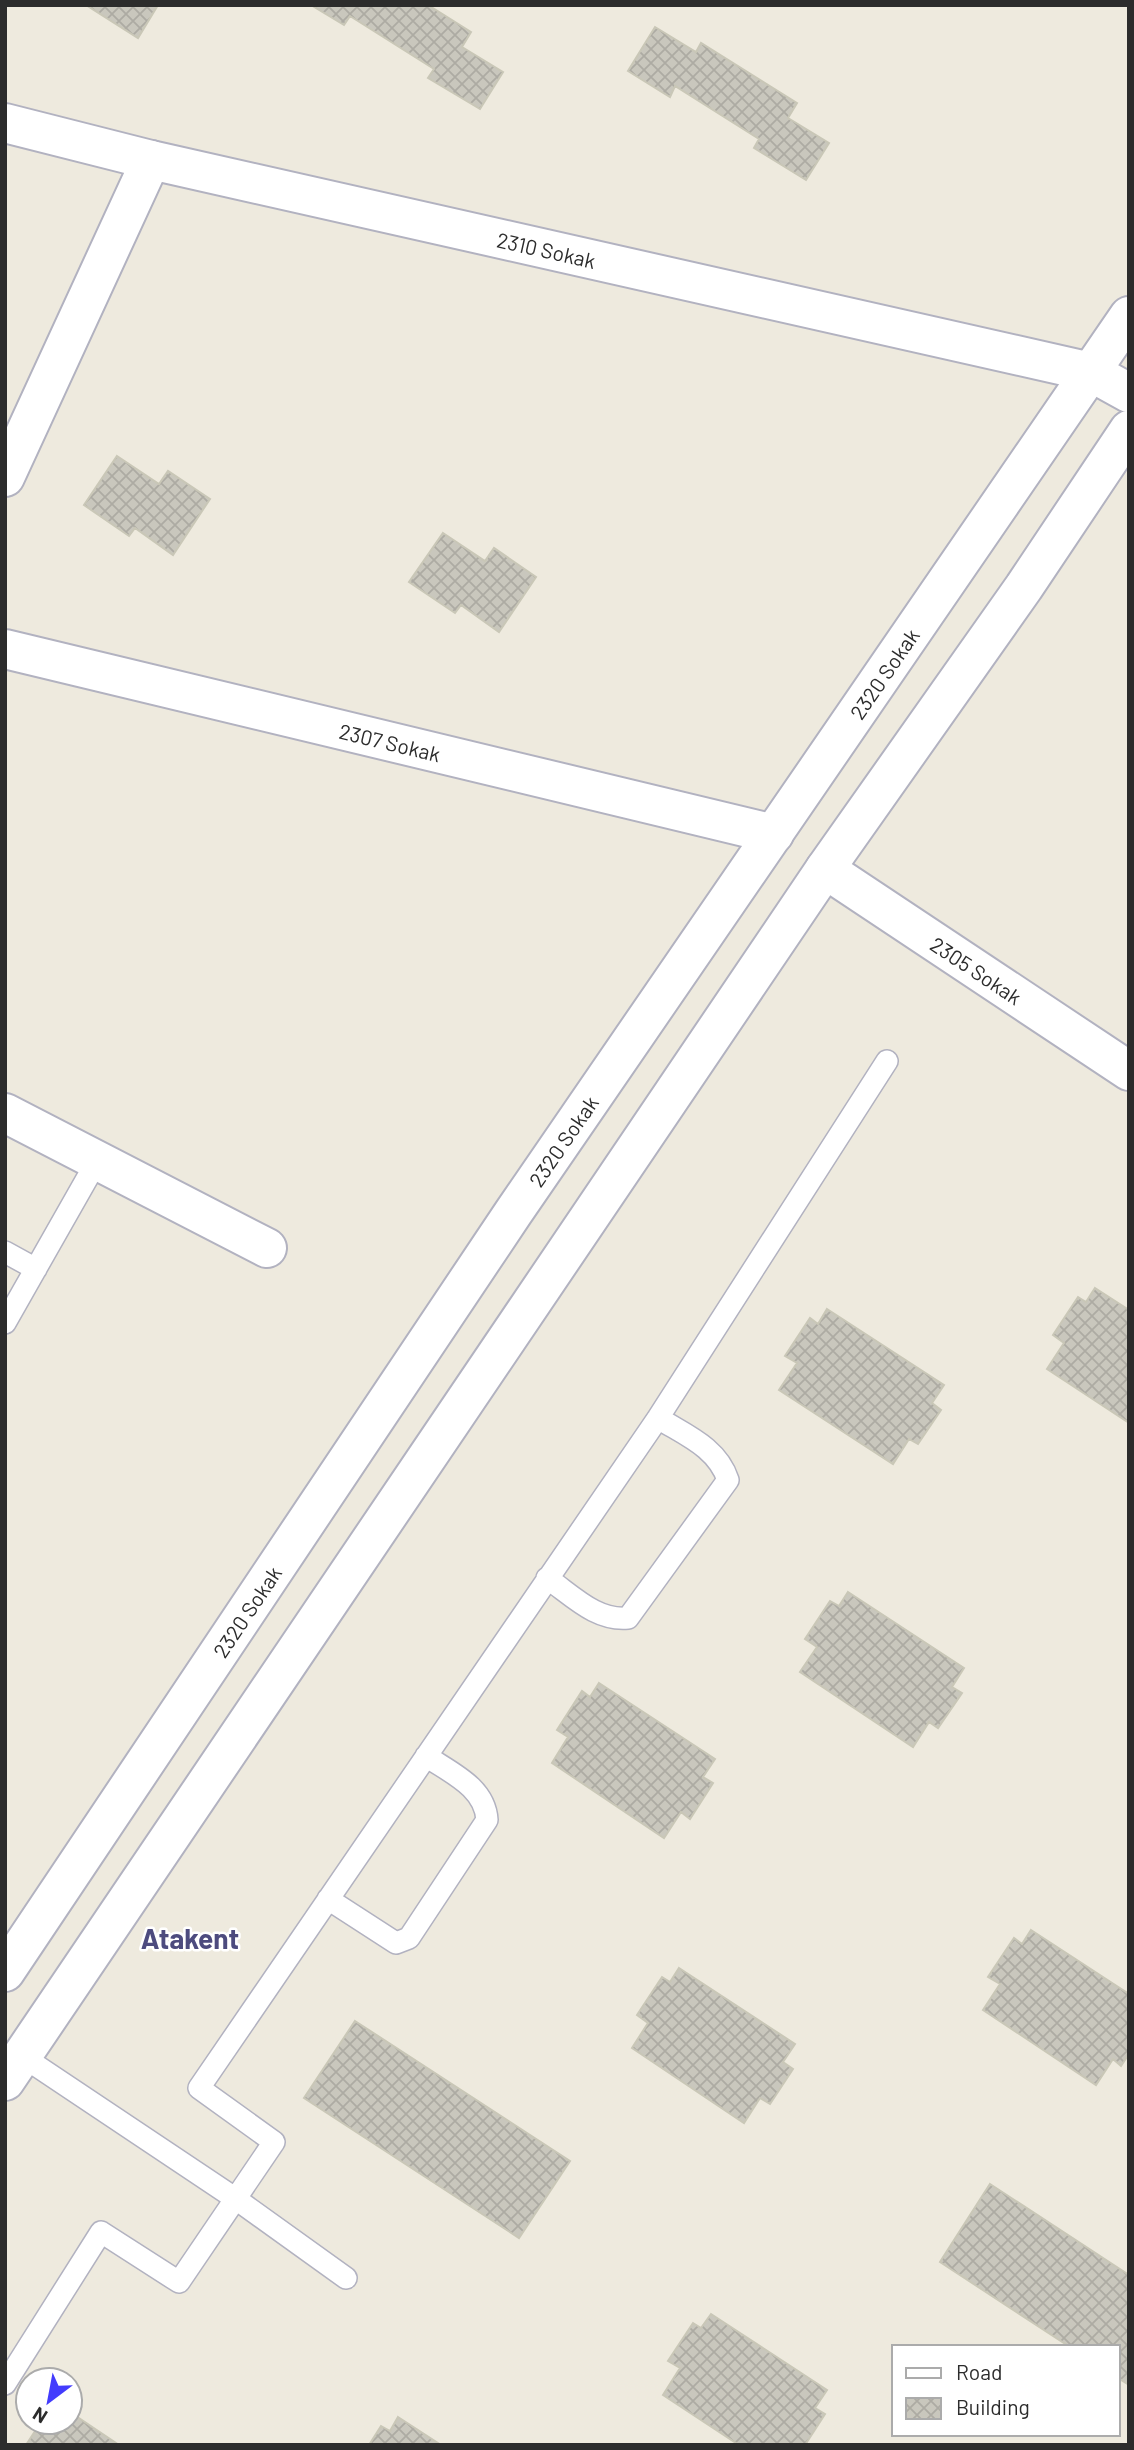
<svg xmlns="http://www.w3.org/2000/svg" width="1134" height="2450" viewBox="0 0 1134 2450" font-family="Barlow,sans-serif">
  <defs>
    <pattern id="building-cross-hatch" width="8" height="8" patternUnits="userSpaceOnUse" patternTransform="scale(1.75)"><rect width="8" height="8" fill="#c9c7bd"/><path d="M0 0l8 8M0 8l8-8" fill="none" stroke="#adaba3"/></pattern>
  </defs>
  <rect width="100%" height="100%" fill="#eeeade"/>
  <path fill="url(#building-cross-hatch)" stroke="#c9c7b7" stroke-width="2" d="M86 5H158L138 38Z
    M311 5H428L471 32 462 47 503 72 480 109 428 78 434 69 350 16 344 25Z
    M655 27 696 52 701 43 797 103 788 118 829 143 806 180 754 148 759 139 675 86 670 97 628 71Z
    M117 456 159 484 168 471 210 499 173 555 135 528 129 536 84 505Z
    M443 533 485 561 494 548 536 577 499 632 461 605 455 613 409 582Z
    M1095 1288 1129 1310V1423L1047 1369 1064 1343 1053 1335 1078 1297 1086 1302Z
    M827 1309 944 1385 932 1403 941 1410 918 1444 909 1439 893 1464 779 1390 797 1363 785 1356 810 1318 818 1324Z
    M848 1592 964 1668 952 1687 962 1693 938 1728 929 1722 913 1747 800 1672 817 1647 805 1639 830 1601 839 1606Z
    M599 1683 715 1759 703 1777 713 1783 690 1819 681 1812 664 1838 552 1763 568 1737 557 1730 582 1691 590 1697Z
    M1031 1930 1129 1994V2054L1121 2066 1113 2059 1096 2085 983 2010 1000 1984 988 1977 1014 1938 1022 1944Z
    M679 1968 795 2044 783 2062 793 2069 770 2104 760 2098 744 2123 632 2048 648 2023 637 2015 662 1977 670 1982Z
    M355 2021 570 2161 519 2238 304 2098Z
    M990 2184 1129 2275V2385L1118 2378V2347H1070L940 2262Z
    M711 2314 827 2390 815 2408 825 2414 805 2445H739L663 2395 680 2368 668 2361 693 2323 701 2328Z
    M70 2412 119 2445H26L41 2422H70Z
    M398 2417 441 2445H369L381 2426 390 2431Z"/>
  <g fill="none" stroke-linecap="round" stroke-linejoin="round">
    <defs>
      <path id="lane" d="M5 1252 36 1269
        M5 1323 97 1161
        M547 1578C573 1596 596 1621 628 1618L728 1480C717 1447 685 1435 658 1418
        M328 1899 396 1943 409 1938 487 1820C485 1787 451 1773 426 1756
        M22 2056 236 2199 346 2278
        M5 2384 101 2232 179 2282 274 2142 199 2088 658 1418 887 1061"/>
      <g id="street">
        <path id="s1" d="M5 123 151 160 1091 372 1129 393"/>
        <path d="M5 477 151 160"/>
        <path id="s2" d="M5 649 774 834"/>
        <path id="s3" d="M825 869 1129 1071"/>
        <path d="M5 1113 267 1248"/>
      </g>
      <g id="secondary">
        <path id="s4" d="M5 1972 513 1213 1129 316"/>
        <path d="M5 2081 825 869 1024 587 1129 430"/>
      </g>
    </defs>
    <use href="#lane" stroke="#b2b2c0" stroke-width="24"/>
    <use href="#street" stroke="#b2b2c0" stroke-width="42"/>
    <use href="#secondary" stroke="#b2b2c0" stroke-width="42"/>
    <use href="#lane" stroke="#fff" stroke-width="21"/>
    <use href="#street" stroke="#fff" stroke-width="38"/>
    <use href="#secondary" stroke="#fff" stroke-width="38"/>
  </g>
  <g text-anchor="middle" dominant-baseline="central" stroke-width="5" stroke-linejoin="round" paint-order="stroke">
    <g font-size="21" fill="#2c2c2c" stroke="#fff">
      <text stroke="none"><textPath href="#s1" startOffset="556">2310 Sokak</textPath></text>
      <text stroke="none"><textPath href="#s4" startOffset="1568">2320 Sokak</textPath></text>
      <text stroke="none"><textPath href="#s2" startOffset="396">2307 Sokak</textPath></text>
      <text stroke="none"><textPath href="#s3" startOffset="182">2305 Sokak</textPath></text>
      <text stroke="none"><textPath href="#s4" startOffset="1001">2320 Sokak</textPath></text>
      <text stroke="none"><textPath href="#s4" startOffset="434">2320 Sokak</textPath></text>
    </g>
    <g font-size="28" font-weight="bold" fill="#4d4b7e" stroke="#fff">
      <text x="190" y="1938">Atakent</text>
    </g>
  </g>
  <rect width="1134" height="2450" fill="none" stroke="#2c2c2c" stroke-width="14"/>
  <rect x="892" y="2345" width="228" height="91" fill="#ffffff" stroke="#ababab" stroke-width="2"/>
  <rect x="906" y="2368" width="35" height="10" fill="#ffffff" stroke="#ababab" stroke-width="2"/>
  <text x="956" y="2380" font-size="21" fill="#2c2c2c">Road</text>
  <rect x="906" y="2398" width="35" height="21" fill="url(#building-cross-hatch)" stroke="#ababab" stroke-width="2"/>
  <text x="956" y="2415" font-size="21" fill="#2c2c2c">Building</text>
  <g transform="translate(49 2401) rotate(212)"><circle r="33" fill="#ffffff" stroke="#ababab" stroke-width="2"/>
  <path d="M0-5L12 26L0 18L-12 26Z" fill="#433cfd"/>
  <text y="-10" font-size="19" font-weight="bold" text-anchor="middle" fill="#2c2c2c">N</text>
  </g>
</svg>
